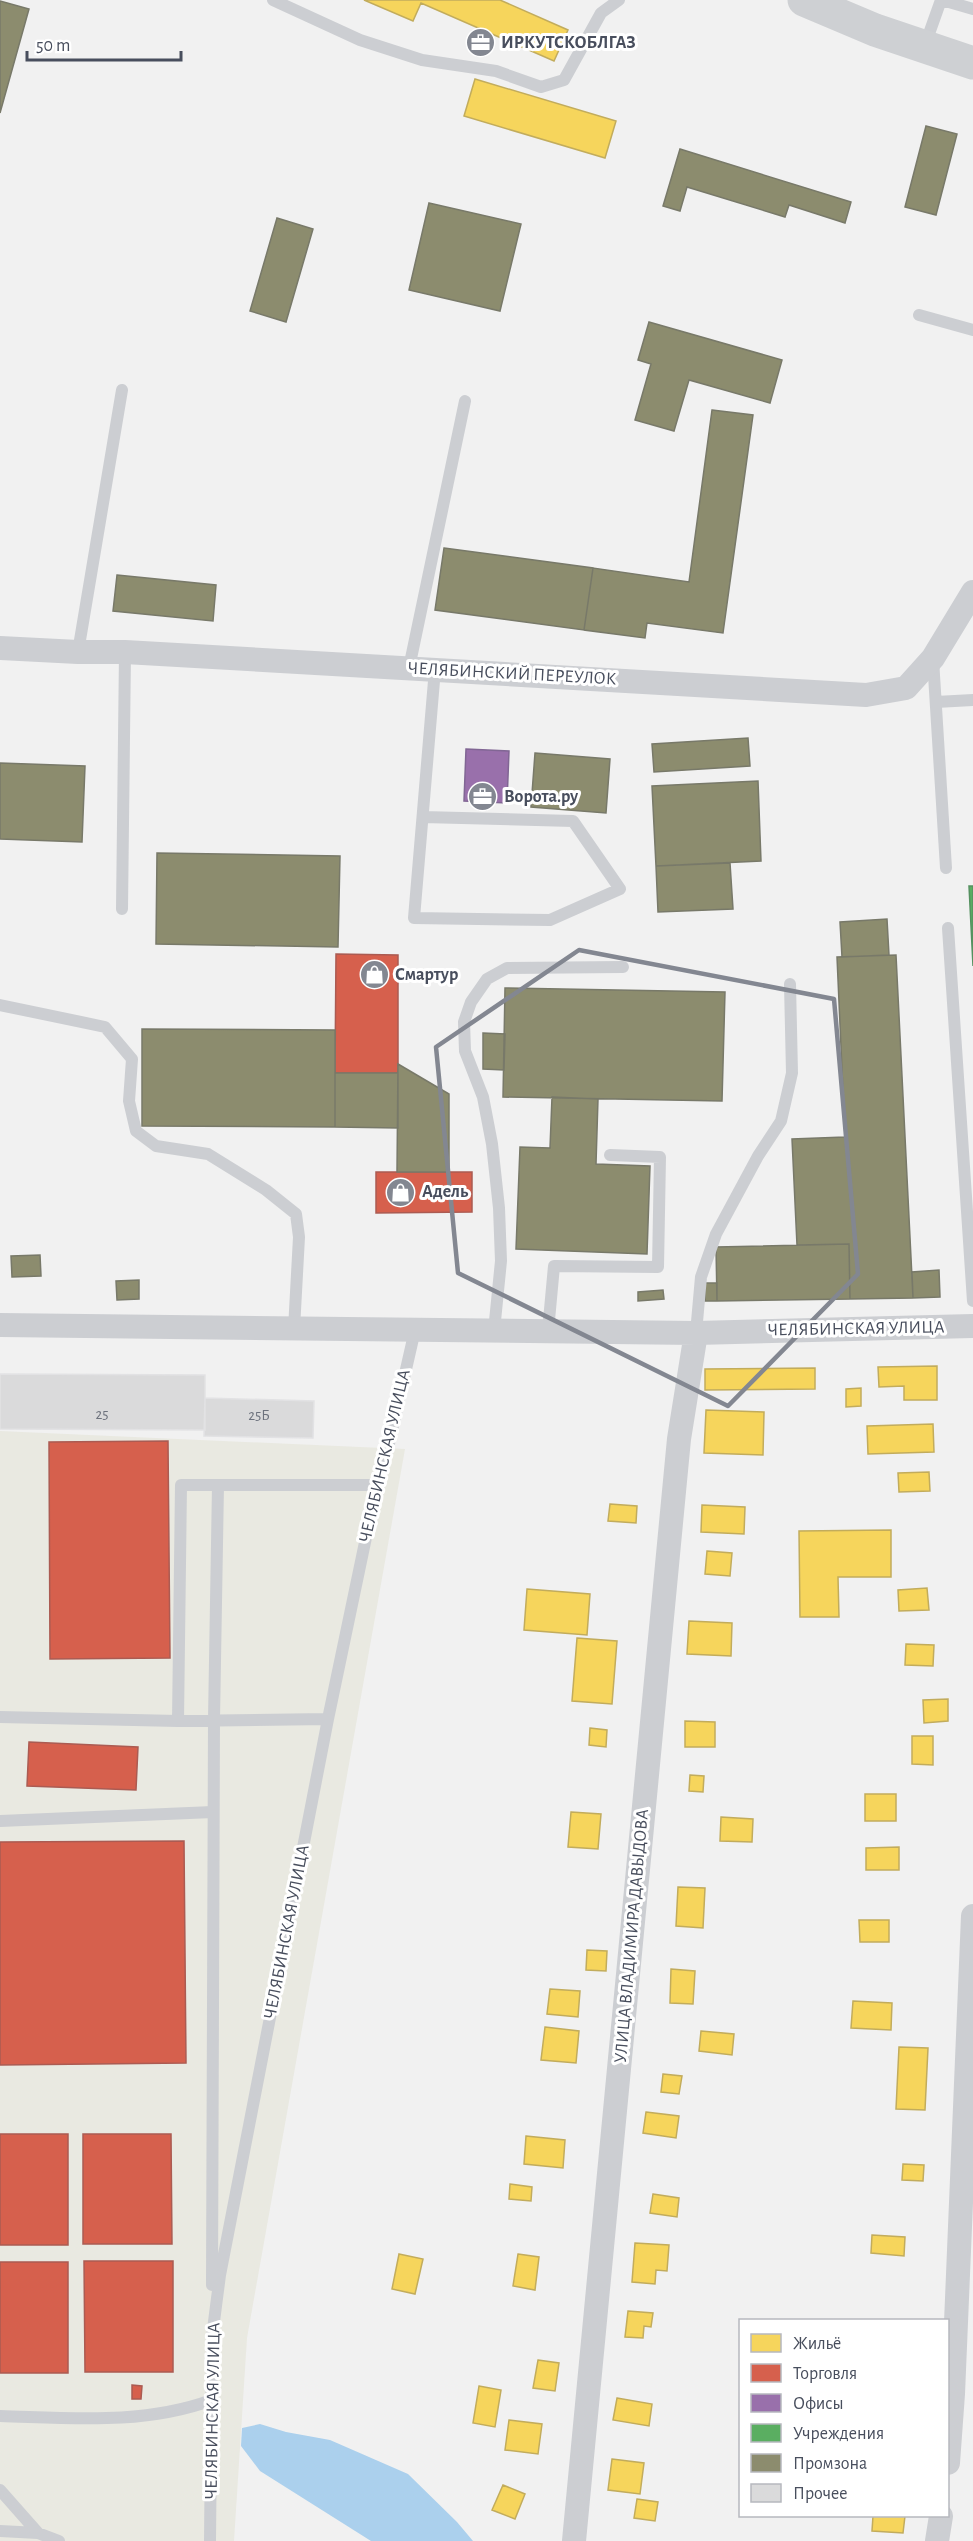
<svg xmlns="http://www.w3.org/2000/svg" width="973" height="2541" viewBox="0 0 973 2541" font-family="'Alegreya Sans',sans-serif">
  <rect width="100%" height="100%" fill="#f1f1f1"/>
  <path fill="#e9e9e1" d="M0 1431 405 1449 247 2338 234 2541H0Z"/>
  <path fill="#abd0ed" d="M260 2424 286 2432 330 2440 408 2474 457 2522 473 2541H371L260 2471 241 2446 242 2428Z"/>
  <path fill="#f6d55c" stroke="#c2ac5c" stroke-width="1.5" d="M364 0H500L568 30 554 61 421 3 413 21Z
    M475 79 616 121 605 158 464 116Z
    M937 1366V1400H904V1386L879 1387 878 1367Z
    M815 1368V1389L705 1390V1369Z
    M861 1388V1406L846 1407V1389Z
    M706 1410 764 1412 763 1455 704 1453Z
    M933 1424 934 1452 868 1454 867 1426Z
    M929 1472 930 1491 899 1492 898 1473Z
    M610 1504 637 1506 636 1523 608 1521Z
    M702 1505 745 1507 744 1534 701 1532Z
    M891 1530V1577H838L839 1617H800L799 1531Z
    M707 1551 732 1553 730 1576 705 1574Z
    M927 1588 929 1610 899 1611 898 1590Z
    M527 1589 590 1594 587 1635 524 1630Z
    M689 1621 732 1623 731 1656 687 1654Z
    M577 1638 617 1641 612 1704 572 1701Z
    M906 1644 934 1645 933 1666 905 1665Z
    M948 1699V1721L924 1723 923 1700Z
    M685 1721 715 1722V1747H685Z
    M590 1728 607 1730 606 1747 589 1745Z
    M912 1736H933V1765L912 1764Z
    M690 1775 704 1776 703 1792 689 1791Z
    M865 1794H896V1821H865Z
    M571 1812 601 1814 598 1849 568 1847Z
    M721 1817 753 1819 752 1842 720 1841Z
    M899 1847V1870H866V1848Z
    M678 1887 705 1888 703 1928 676 1926Z
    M859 1920H889V1942H860Z
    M587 1950 607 1951 606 1971 586 1970Z
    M671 1969 695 1971 693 2004 670 2003Z
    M550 1989 580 1991 578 2017 547 2014Z
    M853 2001 892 2003 891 2030 851 2028Z
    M545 2027 579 2031 576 2063 541 2060Z
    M701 2031 734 2034 732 2055 699 2051Z
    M899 2047 928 2048 925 2110 896 2109Z
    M663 2074 682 2076 679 2094 661 2092Z
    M646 2112 679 2116 676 2138 643 2133Z
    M526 2136 565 2140 563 2168 524 2164Z
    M903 2164 924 2165 923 2181 902 2180Z
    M510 2184 532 2187 531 2201 509 2199Z
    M653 2194 679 2198 677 2217 650 2213Z
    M872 2235 905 2237 904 2256 871 2253Z
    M635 2243 669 2245 667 2271 656 2270 655 2284 632 2282Z
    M399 2254 423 2259 415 2294 392 2289Z
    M518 2254 539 2257 535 2290 513 2286Z
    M628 2311 653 2313 651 2327 644 2326 643 2338 625 2337Z
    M538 2360 559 2363 555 2391 533 2388Z
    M479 2386 501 2390 495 2427 473 2423Z
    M617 2398 652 2404 649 2426 613 2420Z
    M509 2420 542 2424 538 2454 505 2450Z
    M612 2459 644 2463 640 2494 608 2490Z
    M503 2485 525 2494 515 2519 492 2510Z
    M637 2499 658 2502 655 2521 634 2518Z
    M873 2516H905L903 2533 872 2531Z"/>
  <path fill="#d6604d" stroke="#ab5b52" stroke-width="1.5" d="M336 954 398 955V1073H335Z
    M376 1172H472V1212L376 1213Z
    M168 1441 170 1658 50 1659 49 1442Z
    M29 1742 138 1747 136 1790 27 1786Z
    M184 1841 186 2063 0 2065V1842Z
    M0 2134H68V2245H0Z
    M83 2134H171L172 2244H83Z
    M84 2261H173V2372H85Z
    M0 2262H68V2373H0Z
    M132 2385 142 2386 141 2399H132Z"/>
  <path fill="#9970ab" stroke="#816694" stroke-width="1.5" d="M466 749 509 751 507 803 464 801Z"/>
  <path fill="#5aae61" stroke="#559160" stroke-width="1.5" d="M969 886H973V966Z"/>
  <path fill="#8c8c6e" stroke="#787969" stroke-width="1.5" d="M0 1 29 9 0 113Z
    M926 126 957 134 936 215 905 207Z
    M680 149 851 202 845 223 789 205 785 217 687 187 680 211 663 206Z
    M429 203 521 224 500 311 409 290Z
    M277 218 313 229 286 322 250 311Z
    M649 322 782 360 770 403 689 380 674 431 635 420 651 364 638 360Z
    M712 410 753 415 723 633 647 623 645 638 584 630 593 568 689 582Z
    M444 548 593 568 584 630 435 610Z
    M117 575 216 585 213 621 113 611Z
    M748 738 750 766 654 772 652 744Z
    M535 753 610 759 606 813 531 807Z
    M0 763 85 766 82 842 0 839Z
    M758 781 761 861 656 866 652 786Z
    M157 853 340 856 338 947 156 944Z
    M730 863 733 909 658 912 656 866Z
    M887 919 889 955 842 957 840 922Z
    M896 955 913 1298 850 1299 849 1244 797 1245 792 1139 845 1137 837 957Z
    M505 988 725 992 722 1101 503 1097Z
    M142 1029 335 1030V1127L142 1126Z
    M483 1033 505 1034 504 1070 483 1069Z
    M398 1064 449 1094V1172H397Z
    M335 1073H398V1128L335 1127Z
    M552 1097 598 1099 596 1164 650 1166 647 1254 516 1249 520 1147 550 1148Z
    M849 1244 850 1299 717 1301 716 1247Z
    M40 1255 41 1276 12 1277 11 1256Z
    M939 1270 940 1297 913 1298 912 1272Z
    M139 1280V1299L117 1300 116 1281Z
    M705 1283H717V1301H705Z
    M663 1290 664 1299 638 1301V1292Z"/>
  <path fill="#dadadb" stroke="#e2e2e4" stroke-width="1.5" d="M0 1374 205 1375V1430L0 1429Z
    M205 1398 314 1401 313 1438 204 1436Z"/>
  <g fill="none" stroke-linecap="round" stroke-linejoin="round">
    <path stroke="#ccced2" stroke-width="12" d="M273 0 360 40 422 60 496 71 541 87 564 80 601 13 619 0
      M942 0 973 9
      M925 45 941 0
      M919 315 973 330
      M78 652 122 390
      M933 659 946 868
      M409 668 465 401
      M936 702 973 700
      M423 817 573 821 620 889 550 920 414 918 435 669
      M122 909 125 652
      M948 928 973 1301
      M0 1005 105 1027 132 1059 129 1101 136 1131 156 1146 208 1154 266 1190 296 1214 299 1237 294 1329
      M494 1331 501 1261 499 1208 492 1144 483 1097 465 1051 464 1022 471 1002 487 979 507 968 623 967
      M548 1331 554 1266 658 1267 660 1157 610 1155
      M696 1333 701 1277 716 1234 758 1156 781 1121 792 1073 790 984
      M0 1717 178 1721 181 1485H377
      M178 1721 328 1719
      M0 1821 213 1812
      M212 2285 214 1720 218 1485
      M0 2416C71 2418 144 2425 212 2400
      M0 2490 38 2533
      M0 2531 38 2533 59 2541
      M210 2541 212 2337 220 2275 328 1719 377 1485 388 1448 415 1330"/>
    <path stroke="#ccced2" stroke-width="24" d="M0 648 78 652H125L866 695 906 688 933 658 973 592
      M0 1325 696 1333 973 1326
      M948 2463 953 2394 973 1916
      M574 2541 679 1439 696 1333
      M937 2541 941 2516"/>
    <path stroke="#ced0d3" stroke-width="33" d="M804 0 875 30 973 63"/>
  </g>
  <path fill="none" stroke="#838791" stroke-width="4.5" stroke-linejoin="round" d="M579 950 834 999 858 1274 728 1406 458 1273 436 1047Z"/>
  <defs>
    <symbol id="office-disc" viewBox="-11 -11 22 22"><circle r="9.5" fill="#838791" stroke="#fff"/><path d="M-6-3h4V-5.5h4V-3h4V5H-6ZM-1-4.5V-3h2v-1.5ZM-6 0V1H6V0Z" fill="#fff"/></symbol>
    <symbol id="shop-disc" viewBox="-11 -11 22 22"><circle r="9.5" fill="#838791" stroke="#fff"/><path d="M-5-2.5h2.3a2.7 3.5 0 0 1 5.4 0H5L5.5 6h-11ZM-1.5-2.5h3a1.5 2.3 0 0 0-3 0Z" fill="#fff"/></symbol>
  </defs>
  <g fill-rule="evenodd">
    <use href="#office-disc" x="464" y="26" width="33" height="33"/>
    <use href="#office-disc" x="466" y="780" width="33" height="33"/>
    <use href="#shop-disc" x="358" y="958" width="33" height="33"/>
    <use href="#shop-disc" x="384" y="1176" width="33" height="33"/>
  </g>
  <g text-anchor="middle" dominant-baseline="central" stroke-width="6" stroke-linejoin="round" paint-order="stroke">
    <g font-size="15" fill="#6d727d">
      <text x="102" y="1414">25</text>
      <text x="259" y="1415">25Б</text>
    </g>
    <g font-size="18" font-weight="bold" fill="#484e5d" stroke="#fff" text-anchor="start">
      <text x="501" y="43">ИРКУТСКОБЛГАЗ</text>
      <text x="504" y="797">Ворота.ру</text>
      <text x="395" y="975">Смартур</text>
      <text x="422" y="1192">Адель</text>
    </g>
    <g font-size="18" fill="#484e5d" stroke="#fff">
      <text transform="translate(512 674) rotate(3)">ЧЕЛЯБИНСКИЙ ПЕРЕУЛОК</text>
      <text transform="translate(856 1329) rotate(-1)">ЧЕЛЯБИНСКАЯ УЛИЦА</text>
      <text transform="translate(385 1456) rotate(-77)">ЧЕЛЯБИНСКАЯ УЛИЦА</text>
      <text transform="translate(287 1932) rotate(-79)">ЧЕЛЯБИНСКАЯ УЛИЦА</text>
      <text transform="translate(632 1936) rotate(-85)">УЛИЦА ВЛАДИМИРА ДАВЫДОВА</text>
      <text transform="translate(213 2411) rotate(-89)">ЧЕЛЯБИНСКАЯ УЛИЦА</text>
    </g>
  </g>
  <rect x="739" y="2319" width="210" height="198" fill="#ffffff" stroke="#b6b8be" stroke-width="1.5"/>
  <rect x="751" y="2334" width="30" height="18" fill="#f6d55c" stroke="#b6b8be" stroke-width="1.5"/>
  <text x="793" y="2349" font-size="18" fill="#484e5d">Жильё</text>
  <rect x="751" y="2364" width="30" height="18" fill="#d6604d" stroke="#b6b8be" stroke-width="1.5"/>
  <text x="793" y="2379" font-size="18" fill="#484e5d">Торговля</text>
  <rect x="751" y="2394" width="30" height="18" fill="#9970ab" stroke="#b6b8be" stroke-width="1.5"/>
  <text x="793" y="2409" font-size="18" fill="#484e5d">Офисы</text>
  <rect x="751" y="2424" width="30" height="18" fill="#5aae61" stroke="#b6b8be" stroke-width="1.5"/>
  <text x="793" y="2439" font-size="18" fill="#484e5d">Учреждения</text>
  <rect x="751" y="2454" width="30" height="18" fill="#8c8c6e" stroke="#b6b8be" stroke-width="1.5"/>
  <text x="793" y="2469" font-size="18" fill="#484e5d">Промзона</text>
  <rect x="751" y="2484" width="30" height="18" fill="#dadadb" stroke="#b6b8be" stroke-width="1.5"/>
  <text x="793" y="2499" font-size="18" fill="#484e5d">Прочее</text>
  <path d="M27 51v9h154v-9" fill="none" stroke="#484e5d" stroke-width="3"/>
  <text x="36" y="51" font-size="18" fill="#484e5d" stroke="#ffffff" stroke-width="4.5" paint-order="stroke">50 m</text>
</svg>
